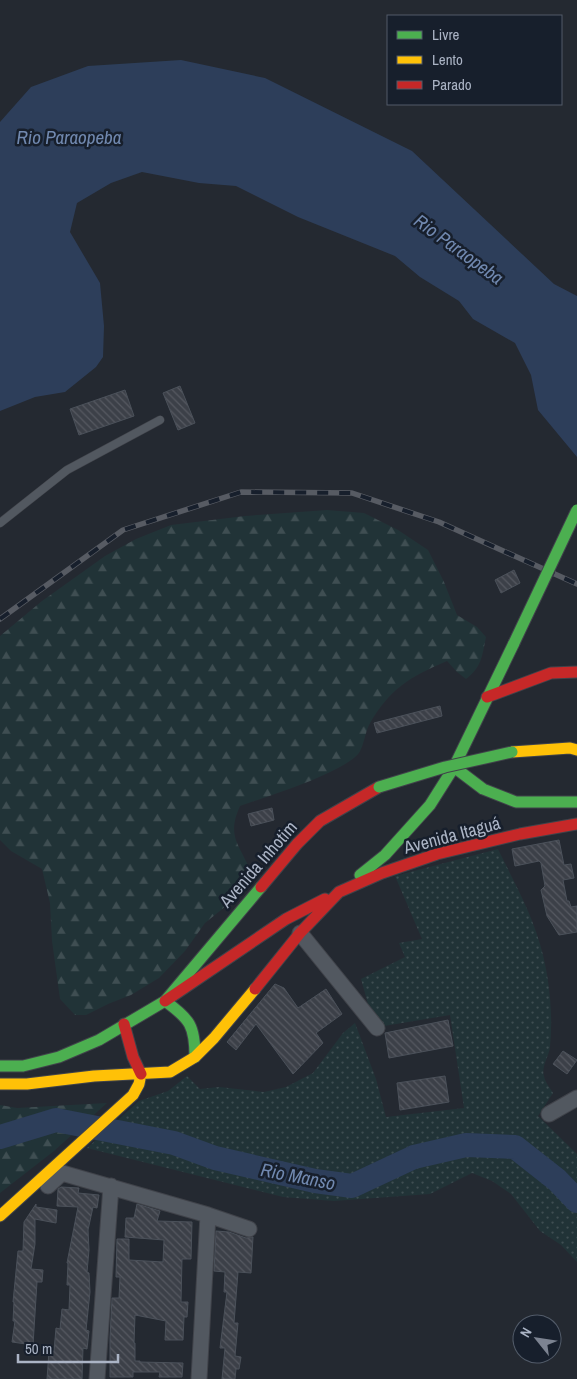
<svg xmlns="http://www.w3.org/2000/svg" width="577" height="1379" viewBox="0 0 577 1379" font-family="'Archivo Narrow',sans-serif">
  <defs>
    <pattern id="green-dots" width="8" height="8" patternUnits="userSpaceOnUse" patternTransform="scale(1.25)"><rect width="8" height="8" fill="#213337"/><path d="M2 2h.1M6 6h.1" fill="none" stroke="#3f4e52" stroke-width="1.8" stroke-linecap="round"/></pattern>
    <pattern id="forest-firs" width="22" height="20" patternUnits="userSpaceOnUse" patternTransform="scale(1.25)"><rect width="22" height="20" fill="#213337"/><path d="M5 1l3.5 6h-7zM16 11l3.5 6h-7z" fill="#3f4e52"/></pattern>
    <pattern id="building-back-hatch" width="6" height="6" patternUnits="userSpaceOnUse" patternTransform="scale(1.25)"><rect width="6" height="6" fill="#3c4048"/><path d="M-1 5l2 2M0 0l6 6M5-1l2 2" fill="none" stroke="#565961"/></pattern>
  </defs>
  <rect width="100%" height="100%" fill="#242931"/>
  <path fill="url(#green-dots)" d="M498 849C515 884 534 917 543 955 550 984 553 1017 550 1047 549 1056 541 1067 544 1076 545 1082 550 1088 553 1093L538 1116 577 1154V1262L561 1245 540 1231 511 1194 492 1181 472 1173 430 1194 334 1201 283 1197 87 1148 139 1101 168 1091 187 1076 200 1089 219 1087 264 1092 286 1087 313 1073 343 1033 355 1023 376 1079 386 1117 464 1108 450 1015 384 1026 368 1004 361 979 405 957 399 943 422 939 395 876Z"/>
  <path fill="url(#forest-firs)" d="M327 510 364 513 398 530 428 550 444 582 457 615 477 627 486 637C482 656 482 667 466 679L457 672 447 661C410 677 390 688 369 725 365 733 364 745 359 753 343 773 266 797 240 806 228 833 236 841 248 865L239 877 226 906 205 923 185 951 159 978 131 995 108 1004 86 1015H75L60 999 52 941 50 903 42 869 11 851 0 840V636L42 601 105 556 136 539 171 525 245 516Z
    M107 1103 54 1151 0 1193V1105L17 1108Z"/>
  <path fill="#2d3e5a" d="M181 60 265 78 412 151 554 284 577 296V457L538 410 531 375 515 343 473 319 459 301 420 277 395 256 298 217 236 186 199 183 142 172 111 183 77 203 70 232 100 283 104 326 103 357 96 367 65 392 35 397 0 411V122L31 87 88 66Z"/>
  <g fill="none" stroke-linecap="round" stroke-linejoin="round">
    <path stroke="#2d3e5a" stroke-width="24" d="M0 1137 56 1120 174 1143 215 1158 315 1181 352 1186 414 1157 466 1145 515 1147 557 1180 577 1201"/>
  </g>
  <path fill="url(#building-back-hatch)" stroke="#4b515a" d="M180 386 195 423 178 430 163 393Z
    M125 390 134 416 79 435 70 409Z
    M514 570 520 583 501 593 495 580Z
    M440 706 442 716 377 733 374 723Z
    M272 808 274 820 251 826 248 814Z
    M559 840 564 865 571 864 574 878 563 880 567 901H569L571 907 577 906V932L559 935 547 916 541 890 545 886 541 863 539 861 515 866 512 849Z
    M275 984 284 988 298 1008 326 989 342 1014 316 1033 323 1043 293 1074 256 1024 236 1050 227 1042Z
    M448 1020 453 1046 389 1058 385 1033Z
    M563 1051 577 1060 567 1074 553 1064Z
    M445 1076 449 1102 400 1110 397 1083Z
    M61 1187 79 1188 78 1193 99 1195 97 1208 93 1207 88 1230 89 1250 87 1272 89 1273 90 1292 86 1330 89 1331 87 1349 83 1348 82 1379H47L49 1351H54L56 1328 60 1329 62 1309 69 1310 70 1285H67L68 1263H67L78 1207 57 1206 58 1189Z
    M36 1204V1207L57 1210 56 1223 35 1219V1244L31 1269 43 1270 42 1282H37L33 1345 12 1342 15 1321H13L14 1302H13L18 1251H23L24 1222Z
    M137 1204 160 1211 157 1221 192 1222 191 1259H182L181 1302H188L187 1317H184L183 1340H165L166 1321 135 1315 134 1343H135V1361H140V1362L183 1363 182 1377H159L160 1372H133V1377H110V1338L112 1298H119L120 1277H116L117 1239H129V1260L163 1262 164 1240 125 1237 126 1218H134Z
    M216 1231 229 1232 246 1238 253 1237 251 1273 238 1272 234 1323H238L235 1356 241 1357 239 1369H236L235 1379H222L225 1348H220L227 1292H224L225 1272 214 1271Z"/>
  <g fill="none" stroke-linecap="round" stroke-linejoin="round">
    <defs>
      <path id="lane" d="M0 523 67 470 160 420"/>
      <path id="street" d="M300 933 377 1028
        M549 1114 577 1098
        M48 1186 62 1173 208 1215 249 1229
        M97 1379 111 1186
        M199 1379 208 1215"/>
      <path id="fast" d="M454 767 483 789 516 802H577
        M360 875 385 855 430 805 454 767 514 643
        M165 1001C190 1019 195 1026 195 1057
        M0 1066H23L59 1057 99 1040 165 1001 261 887"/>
      <path id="slow" d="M512 752 570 748 577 750
        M0 1084H27L94 1076 170 1072 195 1057 214 1038 255 989
        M0 1216 133 1095 139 1084 141 1074"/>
      <path id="jam" d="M487 697 551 673 577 672
        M261 887 297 844 320 821 379 787
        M255 989 300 933 339 892 382 873 437 854 520 834 577 824
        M165 1001 286 919 325 899
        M124 1024 133 1057 141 1074"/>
    </defs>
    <use href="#lane" stroke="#40434a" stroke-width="9"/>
    <use href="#street" stroke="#40434a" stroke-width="17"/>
    <use href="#fast" stroke="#40434a" stroke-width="13"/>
    <use href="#slow" stroke="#40434a" stroke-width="13"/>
    <use href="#jam" stroke="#40434a" stroke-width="13"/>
    <use href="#lane" stroke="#525860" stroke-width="8"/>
    <use href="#street" stroke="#525860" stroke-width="15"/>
    <use href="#fast" stroke="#4caf50" stroke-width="11"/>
    <use href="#slow" stroke="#ffc107" stroke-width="11"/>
    <use href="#jam" stroke="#c62828" stroke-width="11"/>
    <defs>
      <path id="rail" d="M0 619 123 530 241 492 352 493 439 522 577 584"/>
    </defs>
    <use href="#rail" stroke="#575b63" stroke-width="5.5"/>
    <use href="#rail" stroke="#171f2c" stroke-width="4" stroke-dasharray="11" stroke-linecap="butt"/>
    <defs>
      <path id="fast-bridge" d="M514 643 577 510
        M379 787 445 767 512 752"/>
    </defs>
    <use href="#fast-bridge" stroke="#40434a" stroke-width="13" stroke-linecap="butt"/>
    <use href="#fast-bridge" stroke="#4caf50" stroke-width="11"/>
  </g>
  <g text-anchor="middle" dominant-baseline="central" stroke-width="5" stroke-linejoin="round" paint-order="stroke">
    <g font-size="18" fill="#abb4c5" stroke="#171f2c">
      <text transform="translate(452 835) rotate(-15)">Avenida Itaguá</text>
      <text transform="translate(258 864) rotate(-49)">Avenida Inhotim</text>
    </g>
    <g font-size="19" font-style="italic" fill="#7189b0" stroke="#171f2c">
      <text x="69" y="137">Rio Paraopeba</text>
      <text transform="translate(459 249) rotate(36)">Rio Paraopeba</text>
      <text transform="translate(298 1176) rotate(11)">Rio Manso</text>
    </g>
  </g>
  <rect x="387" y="15" width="175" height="90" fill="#171f2c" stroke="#525b69"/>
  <rect x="397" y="31" width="25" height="8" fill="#4caf50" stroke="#525b69"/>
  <text x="432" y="40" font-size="15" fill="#abb4c5">Livre</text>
  <rect x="397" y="56" width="25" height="8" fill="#ffc107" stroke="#525b69"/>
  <text x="432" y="65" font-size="15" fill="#abb4c5">Lento</text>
  <rect x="397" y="81" width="25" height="8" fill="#c62828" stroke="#525b69"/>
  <text x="432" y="90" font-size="15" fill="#abb4c5">Parado</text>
  <g transform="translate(537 1339) rotate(300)"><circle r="24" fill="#171f2c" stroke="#525b69"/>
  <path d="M0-4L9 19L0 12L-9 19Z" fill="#7c8391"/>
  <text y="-8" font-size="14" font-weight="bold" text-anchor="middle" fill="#abb4c5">N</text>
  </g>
  <path d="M18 1354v8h100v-8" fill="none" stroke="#abb4c5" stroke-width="2.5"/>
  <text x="25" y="1354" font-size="15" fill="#abb4c5" stroke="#171f2c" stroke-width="4" paint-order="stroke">50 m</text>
</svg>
